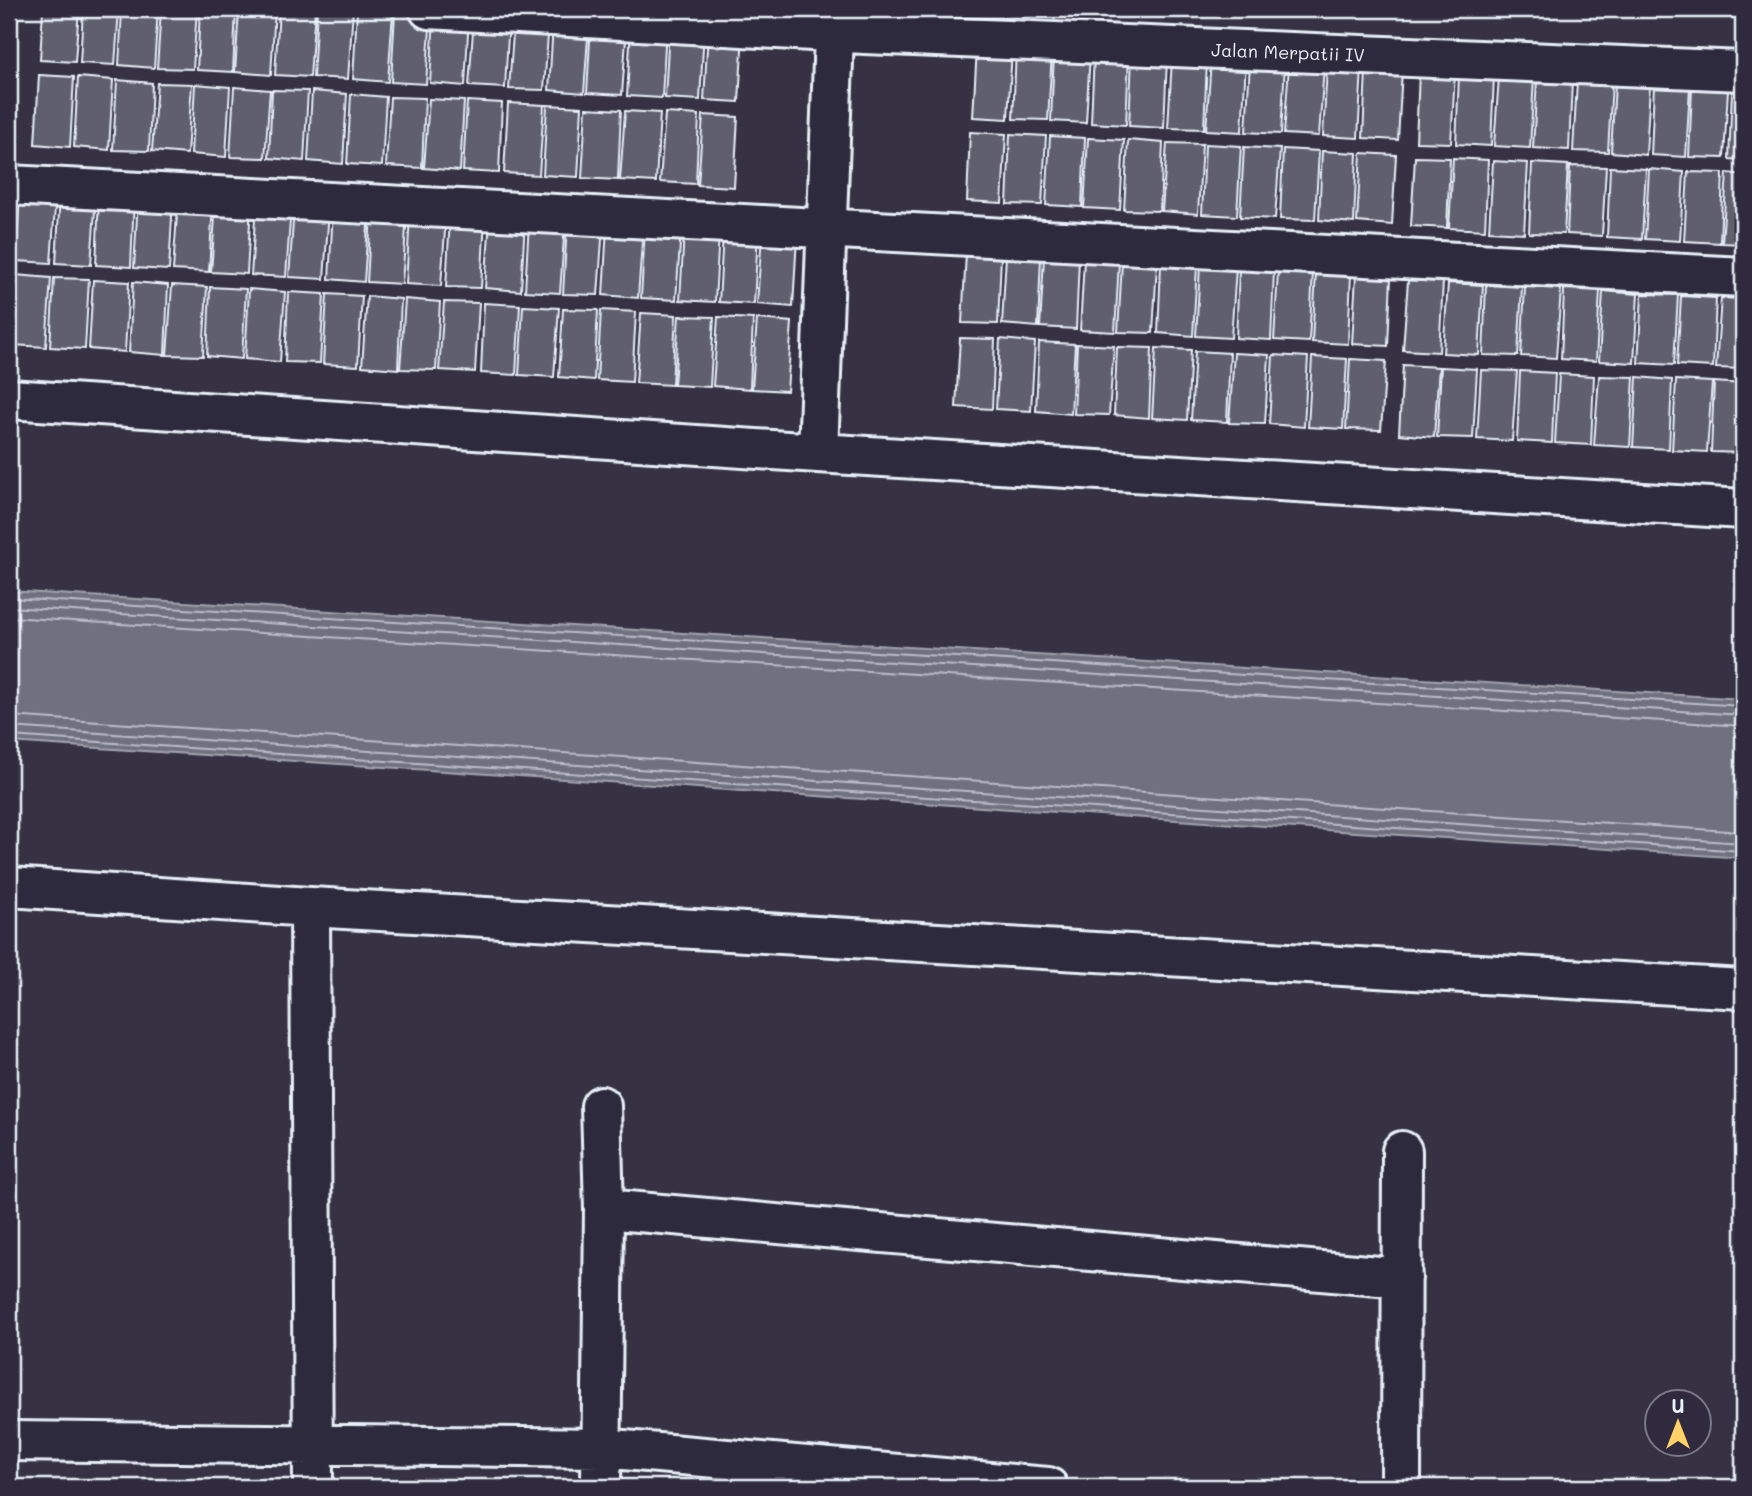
<svg xmlns="http://www.w3.org/2000/svg" width="1752" height="1496" viewBox="0 0 1752 1496" font-family="Mali,sans-serif">
  <rect width="100%" height="100%" fill="#363244"/>
  <filter id="ink" filterUnits="userSpaceOnUse"><feTurbulence type="fractalNoise" baseFrequency=".0143" numOctaves="2"/><feDisplacementMap in="SourceGraphic" scale="14" xChannelSelector="R" yChannelSelector="G"/><feConvolveMatrix kernelMatrix="1 2 1 2 8 2 1 2 1" color-interpolation-filters="sRGB"/></filter>
  <g filter="url(#ink)">
    <path fill="#70717f" stroke="#a0a4af" stroke-width="2" d="M9 591 1743 699V858L9 742Z"/>
    <g fill="none" stroke-linecap="round" stroke-linejoin="round">
      <path stroke="#b8bec8" stroke-width="2" d="M9 598 1743 706
        M9 607 1743 715
        M9 617 1743 726
        M9 716 1743 832
        M9 727 1743 843
        M9 736 1743 851"/>
    </g>
    <path fill="#605e6e" stroke="#e8f1f8" stroke-width="2" d="M43 9H79L75 62 40 60Z
      M83 9H119L115 65 80 63Z
      M122 9H158L154 68 119 65Z
      M161 9H197L193 69 157 68Z
      M200 9H236L233 72 197 70Z
      M239 9H275L271 75 235 72Z
      M279 9H315L310 77 275 75Z
      M317 9 353 10 348 79 313 77Z
      M1596 9H1632L1631 12Z
      M1634 9H1670L1669 14 1634 12Z
      M1674 9H1710L1709 16 1674 15Z
      M1713 9H1743V18L1713 16Z
      M357 10 393 12 388 82 353 79Z
      M395 12 431 15 426 84 391 82Z
      M434 15 469 16 465 86 430 83Z
      M474 16 509 19 505 88 469 86Z
      M514 19 549 21 544 90 509 89Z
      M553 22 589 23 584 93 549 90Z
      M591 23 627 26 622 95 587 93Z
      M631 26 666 28 662 98 627 96Z
      M669 29 704 30 700 100 665 98Z
      M708 30 743 32 739 102 704 100Z
      M977 47 1012 49 1008 119 973 117Z
      M1016 49 1052 52 1048 120 1013 119Z
      M1054 52 1090 53 1086 123 1051 121Z
      M1094 53 1129 56 1126 125 1091 123Z
      M1132 56 1167 58 1164 128 1129 126Z
      M1172 58 1207 60 1204 129 1168 128Z
      M1211 60 1246 62 1242 132 1206 130Z
      M1250 62 1285 65 1281 134 1246 132Z
      M1289 65 1324 67 1319 136 1284 134Z
      M1327 67 1362 68 1358 138 1323 136Z
      M1366 68 1402 70 1398 140 1363 138Z
      M1419 72 1455 74 1451 143 1416 142Z
      M39 75 74 77 70 147 35 144Z
      M1459 75 1494 76 1491 146 1456 144Z
      M1499 76 1534 78 1530 148 1494 146Z
      M78 77 113 80 109 150 74 147Z
      M1537 79 1572 81 1569 150 1533 148Z
      M117 80 152 83 149 151 113 150Z
      M1577 81 1612 83 1608 152 1573 151Z
      M157 83 192 84 187 154 152 151Z
      M1615 83 1650 85 1646 155 1611 152Z
      M195 84 230 87 226 157 191 154Z
      M1654 85 1690 87 1686 157 1651 155Z
      M234 87 270 90 265 158 230 157Z
      M1692 88 1728 90 1724 158 1689 157Z
      M272 90 308 91 304 161 269 158Z
      M1732 90H1743V160L1729 159Z
      M312 91 347 94 343 164 308 161Z
      M351 94 386 97 382 166 347 164Z
      M390 97 425 98 422 168 386 166Z
      M429 99 464 101 460 171 424 168Z
      M467 101 502 103 499 173 463 171Z
      M508 103 544 105 539 175 504 173Z
      M547 105 582 107 578 177 543 175Z
      M586 108 621 110 618 180 582 178Z
      M625 111 660 113 656 182 620 180Z
      M665 113 699 115 696 184 660 182Z
      M703 115 738 117 734 187 698 185Z
      M970 132 1006 134 1002 203 967 201Z
      M1010 134 1046 136 1042 205 1007 204Z
      M1050 136 1085 138 1082 207 1046 205Z
      M1088 138 1124 140 1120 210 1084 208Z
      M1128 140 1163 143 1160 211 1124 210Z
      M1167 143 1202 144 1198 214 1162 211Z
      M1205 144 1241 146 1237 216 1202 214Z
      M1244 147 1280 149 1275 219 1240 217Z
      M1283 149 1319 151 1315 220 1280 219Z
      M1322 151 1357 153 1354 223 1319 220Z
      M1361 153 1396 155 1392 225 1357 222Z
      M1415 157 1450 158 1447 228 1411 226Z
      M1453 158 1488 160 1485 230 1449 228Z
      M1493 161 1528 163 1524 233 1489 231Z
      M1532 163 1568 165 1564 234 1529 233Z
      M1570 166 1606 167 1602 236 1567 234Z
      M1610 167 1646 169 1642 239 1607 237Z
      M1649 169 1684 172 1680 241 1645 239Z
      M1688 172 1723 173 1720 243 1684 241Z
      M1727 173 1743 175V244L1722 243Z
      M20 191 56 193 51 263 16 261Z
      M60 194 96 196 91 265 56 263Z
      M99 196 134 198 131 267 96 265Z
      M138 198 173 200 169 270 134 268Z
      M178 201 213 203 209 272 173 270Z
      M216 203 251 205 247 274 211 272Z
      M256 205 291 207 286 277 251 275Z
      M294 208 329 210 324 279 289 277Z
      M333 210 369 212 364 282 329 279Z
      M371 212 407 214 402 284 367 282Z
      M410 214 446 217 441 286 406 284Z
      M450 217 485 219 481 288 446 287Z
      M490 219 525 221 521 291 485 288Z
      M529 221 565 224 560 293 525 291Z
      M567 224 603 226 598 295 563 294Z
      M607 226 643 228 638 298 603 295Z
      M645 228 681 231 676 300 641 298Z
      M684 231 719 233 715 302 680 300Z
      M723 233 758 234 754 304 719 302Z
      M762 234 797 237 793 307 757 304Z
      M966 253 1001 256 998 324 962 323Z
      M1006 256 1041 257 1038 327 1002 324Z
      M1044 257 1079 259 1076 329 1040 327Z
      M1084 260 1119 262 1115 332 1080 330Z
      M1122 262 1157 264 1153 333 1118 332Z
      M1161 264 1197 266 1193 336 1158 333Z
      M1200 266 1236 268 1231 338 1196 336Z
      M1239 269 1274 271 1271 340 1236 338Z
      M1278 271 1313 272 1309 342 1274 340Z
      M1316 272 1351 274 1348 344 1312 342Z
      M15 275 51 278 46 347 12 345Z
      M1356 275 1391 277 1388 346 1352 344Z
      M54 278 89 279 85 349 50 347Z
      M93 280 129 282 125 352 89 349Z
      M1408 280 1443 282 1439 352 1403 350Z
      M133 282 168 285 165 355 129 352Z
      M1448 283 1483 285 1479 355 1443 353Z
      M172 285 207 287 203 356 167 355Z
      M1486 285 1522 287 1518 356 1483 355Z
      M210 287 246 289 242 359 207 356Z
      M1525 287 1561 289 1556 358 1521 356Z
      M249 289 285 292 280 362 245 359Z
      M1564 289 1600 291 1596 361 1561 359Z
      M1603 291 1638 294 1634 363 1599 361Z
      M288 292 324 294 320 363 285 362Z
      M327 294 362 296 358 366 323 364Z
      M1642 294 1678 295 1674 365 1638 363Z
      M367 296 401 299 398 369 362 366Z
      M1681 296 1716 298 1713 367 1677 365Z
      M1721 298 1743 299V369L1716 368Z
      M405 299 440 302 436 370 400 369Z
      M444 302 479 303 475 372 439 370Z
      M484 303 520 305 516 375 481 373Z
      M523 306 559 308 554 377 519 375Z
      M563 309 598 310 594 380 559 377Z
      M601 310 636 312 632 382 597 380Z
      M641 313 676 315 672 385 636 383Z
      M679 316 714 317 710 387 674 385Z
      M718 317 753 319 750 389 713 386Z
      M757 319 792 322 787 391 752 389Z
      M960 338 995 339 992 409 956 407Z
      M1000 339 1035 342 1031 411 996 409Z
      M1039 342 1075 344 1071 414 1036 411Z
      M1077 344 1114 346 1109 415 1074 414Z
      M1117 347 1152 348 1149 418 1114 415Z
      M1156 348 1191 350 1187 420 1152 418Z
      M1195 351 1230 353 1227 422 1191 420Z
      M1234 353 1269 355 1265 424 1229 423Z
      M1273 355 1308 357 1304 427 1269 424Z
      M1312 357 1347 359 1343 429 1308 427Z
      M1350 359 1386 361 1381 430 1346 429Z
      M1403 365 1439 367 1434 437 1399 434Z
      M1441 367 1477 369 1473 438 1437 437Z
      M1481 370 1517 371 1512 441 1477 439Z
      M1520 371 1555 373 1552 443 1517 441Z
      M1559 374 1594 376 1591 445 1555 443Z
      M1599 376 1634 377 1630 447 1594 445Z
      M1637 377 1672 380 1669 449 1633 447Z
      M1676 380 1712 382 1707 452 1672 450Z
      M1714 382 1743 384V453L1711 452Z"/>
    <g fill="none" stroke-linecap="round" stroke-linejoin="round">
      <defs>
        <path id="minor" d="M429 9 865 34 1743 71
          M9 185 1743 277
          M9 399 818 453 1743 509
          M818 453 835 9
          M9 887 310 907 1743 989
          M310 907 313 1487
          M604 1209 1402 1278
          M9 1441 601 1448 1048 1487
          M601 1487 604 1209 601 1106
          M1401 1487 1402 1151"/>
      </defs>
      <use href="#minor" stroke="#e8f1f8" stroke-width="44"/>
      <use href="#minor" stroke="#2f2a3d" stroke-width="38"/>
    </g>
  </g>
  <g text-anchor="middle" dominant-baseline="central" stroke-width="7" stroke-linejoin="round" paint-order="stroke">
    <g font-size="18" fill="#e8f1f8" stroke="#2f2a3d">
      <text transform="translate(1288 52) rotate(2)">Jalan Merpatii IV</text>
    </g>
  </g>
  <rect width="1752" height="1496" fill="none" stroke="#2f2a3d" stroke-width="35"/>
  <rect x="18" y="18" width="1717" height="1461" fill="none" stroke="#e8f1f8" stroke-width="2.5" filter="url(#ink)"/>
  <g transform="translate(1678 1423)"><circle r="33" fill="#2f2a3d" stroke="#797a88" stroke-width="2"/>
  <path d="M0-5L12 26L0 18L-12 26Z" fill="#ffd166"/>
  <text y="-10" font-size="19" font-weight="bold" text-anchor="middle" fill="#e8f1f8">U</text>
  </g>
</svg>
